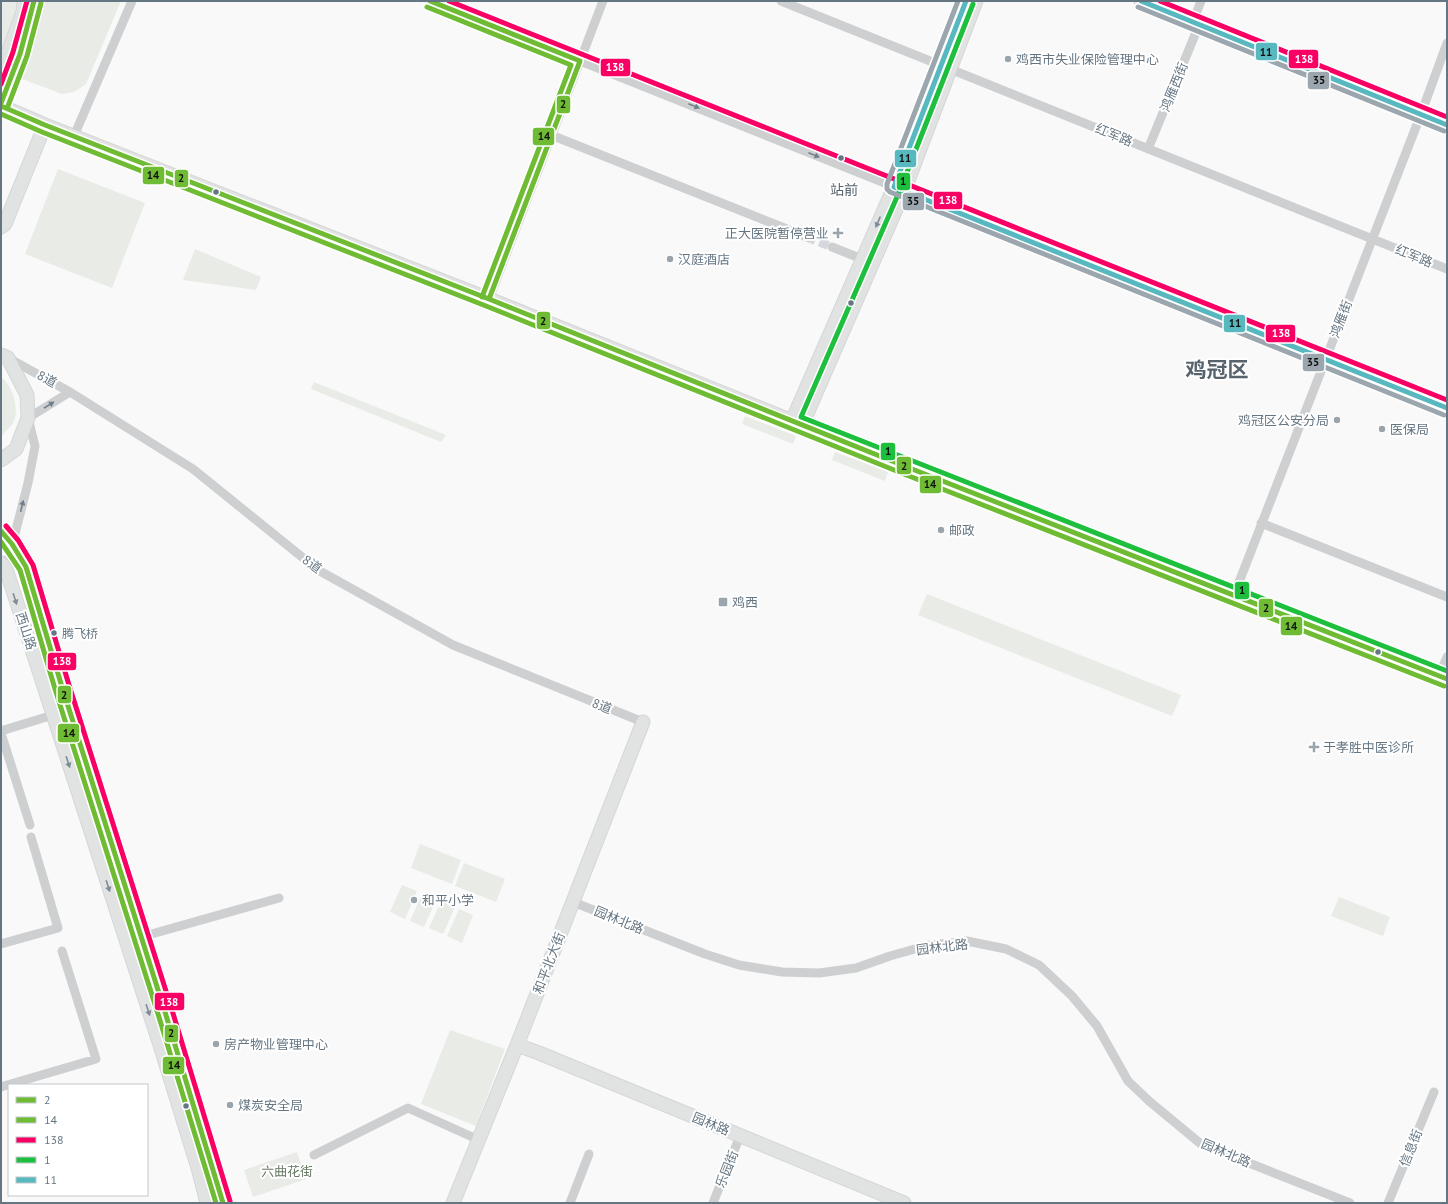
<svg xmlns="http://www.w3.org/2000/svg" width="1448" height="1204" viewBox="0 0 1448 1204" font-family="'PT Sans','Noto Sans SC',sans-serif">
  <rect width="100%" height="100%" fill="#f9f9f9"/>
  <path fill="#e8ebe6" d="M1 1H121L86 84 74 92 62 94 1 71Z
    M58 169 145 203 112 288 25 254Z
    M195 249 261 277 256 290 183 280Z
    M1 377C13 385 19 408 14 421 12 426 5 432 1 436Z
    M314 382 446 435 441 442 311 389Z
    M745 416 796 436 793 444 742 424Z
    M835 452 888 472 885 481 832 460Z
    M927 594 1181 695 1172 716 918 615Z
    M420 844 461 860 452 884 411 868Z
    M464 863 505 879 496 902 455 886Z
    M402 885 417 891 405 919 390 912Z
    M422 894 436 900 424 927 410 921Z
    M1339 897 1390 917 1383 936 1331 916Z
    M441 901 455 907 443 934 429 928Z
    M459 909 473 915 462 943 447 936Z
    M450 1030 505 1049 476 1126 421 1104Z
    M297 1152 306 1179 253 1197 244 1170Z"/>
  <g fill="none" stroke-linecap="round" stroke-linejoin="round">
    <path stroke="#d4d8dc" stroke-width="9" stroke-dasharray="9 4.5" stroke-linecap="butt" d="M807 237 832 247"/>
    <defs>
      <path id="secondary" d="M1141 1 1447 125
        M1 72 23 12 24 1
        M1 103 20 54 34 1
        M1 106 45 125 489 299 912 469 1447 679
        M1 227 5 224 45 125
        M1 355 8 358 27 395 28 418 16 449 1 460
        M792 421 894 187 966 1
        M802 425 904 191 976 1
        M1 531 12 544 26 567 62 687 165 1012 223 1203
        M1 563 6 569 160 1045 198 1168 207 1203
        M517 1045 539 1053 904 1203
        M453 1203 517 1045 643 722"/>
    </defs>
    <use href="#secondary" stroke="#d5d6d7" stroke-width="15"/>
    <path stroke="#cecfd0" stroke-width="9" d="M430 1 1447 408
      M781 1 1447 269
      M1193 22 1201 1
      M551 135 807 237
      M74 136 132 1
      M1148 149 1199 25
      M832 247 862 259
      M489 299 603 1
      M8 358 70 392 193 469 318 570 453 645 643 722
      M1261 523 1447 597
      M6 569 28 483 35 446 28 418 70 392
      M1234 595 1421 114 1447 43
      M1439 676 1447 657
      M1 731 53 715
      M1 733 30 825
      M573 902 705 954 739 965 782 972 819 973 856 968 890 956 929 945 960 942 967 941 1006 949 1039 965 1072 996 1097 1026 1128 1081 1149 1101 1201 1144 1350 1203
      M141 937 279 898
      M1 944 58 928 31 837
      M1 1087 96 1059 62 951
      M314 1155 408 1108 479 1140
      M570 1203 589 1154
      M713 1203 740 1136
      M1388 1203 1434 1092"/>
    <use href="#secondary" stroke="#e1e2e2" stroke-width="13"/>
    <defs>
      <path id="bus-1" d="M430 1 580 61 489 299
        M1 103 20 54 34 1
        M1 106 45 125 489 299 912 469 1447 679
        M1 531 12 544 26 567 62 687 165 1012 223 1203"/>
      <path id="bus-2" d="M427 7 571 65 482 297
        M8 106 27 56 41 3
        M1 114 42 132 486 306 909 476 1444 686
        M1 542 20 570 55 689 158 1014 216 1203"/>
      <path id="bus-3" d="M449 1 1447 400
        M1160 1 1447 117
        M1 84 13 52 27 1
        M6 526 18 540 33 565 69 685 172 1010 230 1201"/>
      <path id="bus-4" d="M973 4 900 190 801 417 1447 671"/>
      <path id="bus-5" d="M966 1 894 187 1447 408
        M1141 1 1447 125"/>
      <path id="bus-6" d="M958 1 887 184V189L890 192 1444 415
        M1138 7 1444 131"/>
    </defs>
    <use href="#bus-1" stroke="#fff" stroke-width="8"/>
    <use href="#bus-2" stroke="#fff" stroke-width="8"/>
    <use href="#bus-3" stroke="#fff" stroke-width="8"/>
    <use href="#bus-4" stroke="#fff" stroke-width="8"/>
    <use href="#bus-5" stroke="#fff" stroke-width="8"/>
    <use href="#bus-6" stroke="#fff" stroke-width="8"/>
    <use href="#bus-1" stroke="#6fbc34" stroke-width="5"/>
    <use href="#bus-2" stroke="#6fbc34" stroke-width="5"/>
    <use href="#bus-3" stroke="#f90164" stroke-width="5"/>
    <use href="#bus-4" stroke="#1dbf3d" stroke-width="5"/>
    <use href="#bus-5" stroke="#57b8bf" stroke-width="5"/>
    <use href="#bus-6" stroke="#9ba6ae" stroke-width="5"/>
  </g>
  <defs><path id="oneway-solid" d="M-6-.8H1V-3.2L6.5 0L1 3.2V.8H-6Z"/></defs>
  <g fill="#707f8b">
    <use href="#oneway-solid" transform="translate(694 106) rotate(22)"/>
    <use href="#oneway-solid" transform="translate(814 155) rotate(22)"/>
    <use href="#oneway-solid" transform="translate(49 405) rotate(-32)"/>
    <use href="#oneway-solid" transform="translate(22 506) rotate(-76)"/>
  </g>
  <g fill="#7e8c96">
    <use href="#oneway-solid" transform="translate(878 222) rotate(113)"/>
    <use href="#oneway-solid" transform="translate(15 599) rotate(72)"/>
    <use href="#oneway-solid" transform="translate(68 762) rotate(72)"/>
    <use href="#oneway-solid" transform="translate(108 886) rotate(72)"/>
    <use href="#oneway-solid" transform="translate(148 1010) rotate(72)"/>
  </g>
  <g fill="#99a4ac" stroke="#fff" stroke-width="1.5">
    <circle cx="1008" cy="59" r="4"/>
    <path d="M836 227h4v4h4v4h-4v4h-4v-4h-4v-4h4z"/>
    <circle cx="670" cy="259" r="4"/>
    <circle cx="1337" cy="420" r="4"/>
    <circle cx="1382" cy="429" r="4"/>
    <circle cx="941" cy="530" r="4"/>
    <rect x="718" y="597" width="10" height="10" rx="2"/>
    <path d="M1312 741h4v4h4v4h-4v4h-4v-4h-4v-4h4z"/>
    <circle cx="414" cy="900" r="4"/>
    <circle cx="216" cy="1044" r="4"/>
    <circle cx="230" cy="1105" r="4"/>
  </g>
  <g fill="#657683" stroke="#fff" stroke-width="1.5">
    <circle cx="841" cy="158" r="3.5"/>
    <circle cx="216" cy="192" r="3.5"/>
    <circle cx="851" cy="303" r="3.5"/>
    <circle cx="54" cy="633" r="3.5"/>
    <circle cx="1378" cy="652" r="3.5"/>
    <circle cx="186" cy="1106" r="3.5"/>
  </g>
  <g text-anchor="middle" dominant-baseline="central" stroke-width="4" stroke-linejoin="round" paint-order="stroke">
    <g font-size="12" fill="#657683" stroke="#fff" text-anchor="start">
      <text x="62" y="633">腾飞桥</text>
    </g>
    <g font-size="13" fill="#657683" stroke="#fff" text-anchor="start">
      <text x="1016" y="59">鸡西市失业保险管理中心</text>
      <text x="829" y="233" text-anchor="end">正大医院暂停营业</text>
      <text x="678" y="259">汉庭酒店</text>
      <text x="1329" y="420" text-anchor="end">鸡冠区公安分局</text>
      <text x="1390" y="429">医保局</text>
      <text x="949" y="530">邮政</text>
      <text x="732" y="602">鸡西</text>
      <text x="1323" y="747">于孝胜中医诊所</text>
      <text x="422" y="900">和平小学</text>
      <text x="224" y="1044">房产物业管理中心</text>
      <text x="238" y="1105">煤炭安全局</text>
    </g>
    <g font-size="13" fill="#657683" stroke="#fff">
      <text transform="translate(1174 87) rotate(-68)">鸿雁西街</text>
      <text transform="translate(1114 135) rotate(22)">红军路</text>
      <text transform="translate(1414 256) rotate(22)">红军路</text>
      <text transform="translate(1341 319) rotate(-69)">鸿雁街</text>
      <text transform="translate(47 379) rotate(29)">8道</text>
      <text transform="translate(312 564) rotate(36)">8道</text>
      <text transform="translate(26 631) rotate(72)">西山路</text>
      <text transform="translate(602 706) rotate(22)">8道</text>
      <text transform="translate(619 920) rotate(22)">园林北路</text>
      <text transform="translate(942 947) rotate(-7)">园林北路</text>
      <text transform="translate(549 963) rotate(-69)">和平北大街</text>
      <text transform="translate(711 1124) rotate(22)">园林路</text>
      <text transform="translate(1411 1148) rotate(-68)">信息街</text>
      <text transform="translate(1226 1153) rotate(23)">园林北路</text>
      <text transform="translate(727 1169) rotate(-68)">乐园街</text>
    </g>
    <g font-size="13" fill="#687a64" stroke="#fff">
      <text x="287" y="1171">六曲花街</text>
    </g>
    <g font-size="14" fill="#57646e" stroke="#fff">
      <text x="844" y="190">站前</text>
    </g>
    <g font-size="21" font-weight="bold" fill="#57646e" stroke="#fff">
      <text x="1217" y="369">鸡冠区</text>
    </g>
  </g>
  <g stroke="#fff" stroke-width="1.5">
    <rect x="1255" y="42" width="23" height="19" rx="4" fill="#57b8bf"/>
    <rect x="1288" y="49" width="31" height="20" rx="4" fill="#f90164"/>
    <rect x="600" y="58" width="31" height="19" rx="4" fill="#f90164"/>
    <rect x="1307" y="71" width="23" height="19" rx="4" fill="#9ba6ae"/>
    <rect x="556" y="95" width="15" height="19" rx="4" fill="#6fbc34"/>
    <rect x="532" y="127" width="23" height="19" rx="4" fill="#6fbc34"/>
    <rect x="894" y="149" width="23" height="19" rx="4" fill="#57b8bf"/>
    <rect x="142" y="166" width="23" height="19" rx="4" fill="#6fbc34"/>
    <rect x="174" y="169" width="15" height="19" rx="4" fill="#6fbc34"/>
    <rect x="896" y="172" width="15" height="19" rx="4" fill="#1dbf3d"/>
    <rect x="933" y="191" width="30" height="19" rx="4" fill="#f90164"/>
    <rect x="902" y="192" width="23" height="19" rx="4" fill="#9ba6ae"/>
    <rect x="536" y="311" width="15" height="19" rx="4" fill="#6fbc34"/>
    <rect x="1223" y="314" width="23" height="19" rx="4" fill="#57b8bf"/>
    <rect x="1265" y="324" width="31" height="19" rx="4" fill="#f90164"/>
    <rect x="1302" y="353" width="23" height="19" rx="4" fill="#9ba6ae"/>
    <rect x="880" y="442" width="16" height="19" rx="4" fill="#1dbf3d"/>
    <rect x="896" y="456" width="16" height="19" rx="4" fill="#6fbc34"/>
    <rect x="919" y="475" width="23" height="19" rx="4" fill="#6fbc34"/>
    <rect x="1234" y="581" width="16" height="19" rx="4" fill="#1dbf3d"/>
    <rect x="1258" y="598" width="16" height="20" rx="4" fill="#6fbc34"/>
    <rect x="1280" y="616" width="23" height="20" rx="4" fill="#6fbc34"/>
    <rect x="47" y="652" width="30" height="19" rx="4" fill="#f90164"/>
    <rect x="57" y="685" width="15" height="19" rx="4" fill="#6fbc34"/>
    <rect x="57" y="723" width="23" height="20" rx="4" fill="#6fbc34"/>
    <rect x="154" y="992" width="31" height="19" rx="4" fill="#f90164"/>
    <rect x="164" y="1024" width="15" height="19" rx="4" fill="#6fbc34"/>
    <rect x="162" y="1056" width="23" height="19" rx="4" fill="#6fbc34"/>
  </g>
  <g font-size="11" text-anchor="middle" font-weight="bold" fill="#fff">
    <text x="1304" y="63">138</text>
    <text x="615" y="71">138</text>
    <text x="948" y="204">138</text>
    <text x="1281" y="337">138</text>
    <text x="62" y="665">138</text>
    <text x="169" y="1006">138</text>
  </g>
  <g font-size="11" text-anchor="middle" font-weight="bold" fill="#111">
    <text x="1266" y="56">11</text>
    <text x="1319" y="84">35</text>
    <text x="563" y="108">2</text>
    <text x="544" y="140">14</text>
    <text x="905" y="162">11</text>
    <text x="153" y="179">14</text>
    <text x="181" y="182">2</text>
    <text x="903" y="185">1</text>
    <text x="913" y="205">35</text>
    <text x="543" y="325">2</text>
    <text x="1235" y="327">11</text>
    <text x="1313" y="366">35</text>
    <text x="888" y="455">1</text>
    <text x="904" y="470">2</text>
    <text x="930" y="488">14</text>
    <text x="1242" y="594">1</text>
    <text x="1266" y="612">2</text>
    <text x="1291" y="630">14</text>
    <text x="64" y="699">2</text>
    <text x="69" y="737">14</text>
    <text x="171" y="1037">2</text>
    <text x="174" y="1069">14</text>
  </g>
  <rect width="1448" height="1204" fill="none" stroke="#657683" stroke-width="4"/>
  <rect x="8" y="1084" width="140" height="112" fill="#ffffff" stroke="#c1c8cd"/>
  <rect x="16" y="1097" width="20" height="6" fill="#6fbc34" stroke="#c1c8cd"/>
  <text x="44" y="1104" font-size="12" fill="#657683">2</text>
  <rect x="16" y="1117" width="20" height="6" fill="#6fbc34" stroke="#c1c8cd"/>
  <text x="44" y="1124" font-size="12" fill="#657683">14</text>
  <rect x="16" y="1137" width="20" height="6" fill="#f90164" stroke="#c1c8cd"/>
  <text x="44" y="1144" font-size="12" fill="#657683">138</text>
  <rect x="16" y="1157" width="20" height="6" fill="#1dbf3d" stroke="#c1c8cd"/>
  <text x="44" y="1164" font-size="12" fill="#657683">1</text>
  <rect x="16" y="1177" width="20" height="6" fill="#57b8bf" stroke="#c1c8cd"/>
  <text x="44" y="1184" font-size="12" fill="#657683">11</text>
</svg>
